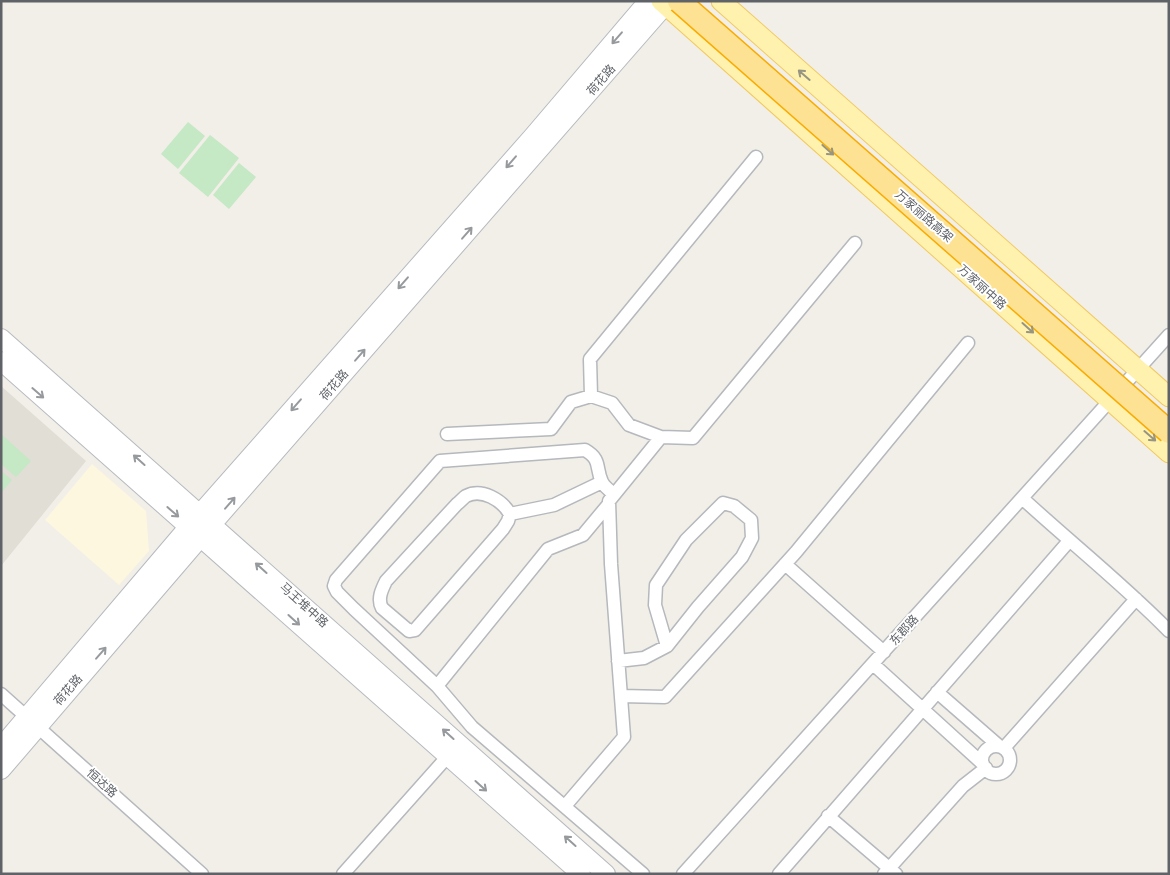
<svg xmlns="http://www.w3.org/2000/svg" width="1170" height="875" viewBox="0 0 1170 875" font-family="'Archivo Narrow','Noto Sans SC',sans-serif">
  <rect width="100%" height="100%" fill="#f1efe8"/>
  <path fill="#fef7e0" d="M92 464 146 511 149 551 119 585 45 520Z"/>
  <path fill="#e1ded6" d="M1 386 86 461 1 566Z"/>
  <path fill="#c5e8c5" d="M188 122 205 136 178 169 161 154Z
    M210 135 239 158 208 197 179 173Z
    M239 163 256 177 229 209 213 195Z
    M1 434 31 461 16 477 1 464Z
    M1 471 12 480 1 493Z"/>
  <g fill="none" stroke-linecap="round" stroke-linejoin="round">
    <defs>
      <path id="street" d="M591 396 590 359 756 157
        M447 434 551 429 571 402 591 396 612 403 629 425 661 437
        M614 494C610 491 604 486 602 482 595 467 602 460 585 450L440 461 336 580 334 586 337 592 354 609 437 686 472 727 643 874
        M1022 498C1071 543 1123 584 1169 631
        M510 514C502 500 482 488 466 496 463 498 460 502 457 504L386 581C382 589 377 599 382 608L409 631 415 630 503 529 508 521 510 514 554 505 602 482
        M785 564 884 652
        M618 661 644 658 667 646 698 607 742 557 752 538 751 520 734 506 723 503 686 540 656 585 655 605 667 646
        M873 664 983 764
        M437 686 548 549 583 535 608 505
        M937 692 999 746
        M1 694 202 874
        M621 696 665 697 796 552 968 343
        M982 760a14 14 0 1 1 28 0a14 14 0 1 1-28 0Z
        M1004 748 1136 599
        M565 806 624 737 611 564 609 501 661 437 693 438 855 243
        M828 816 896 874
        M343 874 448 756
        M683 874 1169 335
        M779 874 1069 541
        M884 874 963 786 986 768"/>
      <path id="secondary" d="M1 338 606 874
        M1 361 581 874
        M1 747 189 526 533 136 648 1
        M1 770 201 537 669 1"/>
      <path id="primary" d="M661 1 1169 453
        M721 1 1169 397"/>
    </defs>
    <use href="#street" stroke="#b5b8bc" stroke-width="15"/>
    <use href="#secondary" stroke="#b6babf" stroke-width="20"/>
    <use href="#primary" stroke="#f2c960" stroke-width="21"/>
    <use href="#street" stroke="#fff" stroke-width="12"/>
    <use href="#secondary" stroke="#fff" stroke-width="18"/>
    <use href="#primary" stroke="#fff2af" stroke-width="19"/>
    <defs>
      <path id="highway-bridge" d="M679 1 1169 432"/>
    </defs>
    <use href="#highway-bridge" stroke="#f9ab00" stroke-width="25" stroke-linecap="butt"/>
    <use href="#highway-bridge" stroke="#fde293" stroke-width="22"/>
  </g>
  <defs><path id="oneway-shaft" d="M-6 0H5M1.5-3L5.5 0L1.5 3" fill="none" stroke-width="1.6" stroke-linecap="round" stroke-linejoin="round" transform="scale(1.25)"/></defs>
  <g stroke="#979a9d">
    <use href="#oneway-shaft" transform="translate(617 38) rotate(131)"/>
    <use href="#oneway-shaft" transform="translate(511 162) rotate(131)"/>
    <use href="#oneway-shaft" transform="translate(467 233) rotate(-49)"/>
    <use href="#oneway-shaft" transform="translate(403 283) rotate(131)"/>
    <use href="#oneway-shaft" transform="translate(360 355) rotate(-49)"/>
    <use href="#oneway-shaft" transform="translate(38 393) rotate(41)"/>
    <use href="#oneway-shaft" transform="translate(296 405) rotate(131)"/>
    <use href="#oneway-shaft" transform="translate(139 460) rotate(-138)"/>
    <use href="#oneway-shaft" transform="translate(230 503) rotate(-49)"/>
    <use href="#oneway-shaft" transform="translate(173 512) rotate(41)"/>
    <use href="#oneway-shaft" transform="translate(261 568) rotate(-138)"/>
    <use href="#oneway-shaft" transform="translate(294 620) rotate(42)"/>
    <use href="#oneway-shaft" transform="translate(101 653) rotate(-49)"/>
    <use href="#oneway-shaft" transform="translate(448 734) rotate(-138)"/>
    <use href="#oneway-shaft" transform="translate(481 786) rotate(42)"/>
    <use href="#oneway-shaft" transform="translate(570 841) rotate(-138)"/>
  </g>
  <g stroke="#979581">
    <use href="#oneway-shaft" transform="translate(804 75) rotate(-139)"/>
    <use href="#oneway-shaft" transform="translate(828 150) rotate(42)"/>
    <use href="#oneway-shaft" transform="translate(1028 328) rotate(42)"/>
    <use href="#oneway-shaft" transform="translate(1150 436) rotate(41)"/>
  </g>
  <g text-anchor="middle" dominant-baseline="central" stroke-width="4" stroke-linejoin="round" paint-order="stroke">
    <g font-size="12" fill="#5f6368" stroke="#fff">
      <text transform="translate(601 80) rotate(-49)">荷花路</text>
      <text transform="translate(924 216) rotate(41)">万家丽路高架</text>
      <text transform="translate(982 287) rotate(42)">万家丽中路</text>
      <text transform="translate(334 385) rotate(-49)">荷花路</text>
      <text transform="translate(304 605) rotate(42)">马王堆中路</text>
      <text transform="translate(904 630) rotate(-48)">东郡路</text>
      <text transform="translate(68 690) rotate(-49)">荷花路</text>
      <text transform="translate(102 783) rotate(42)">恒达路</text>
    </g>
  </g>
  <rect width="1170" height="875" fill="none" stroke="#5f6368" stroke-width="5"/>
</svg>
